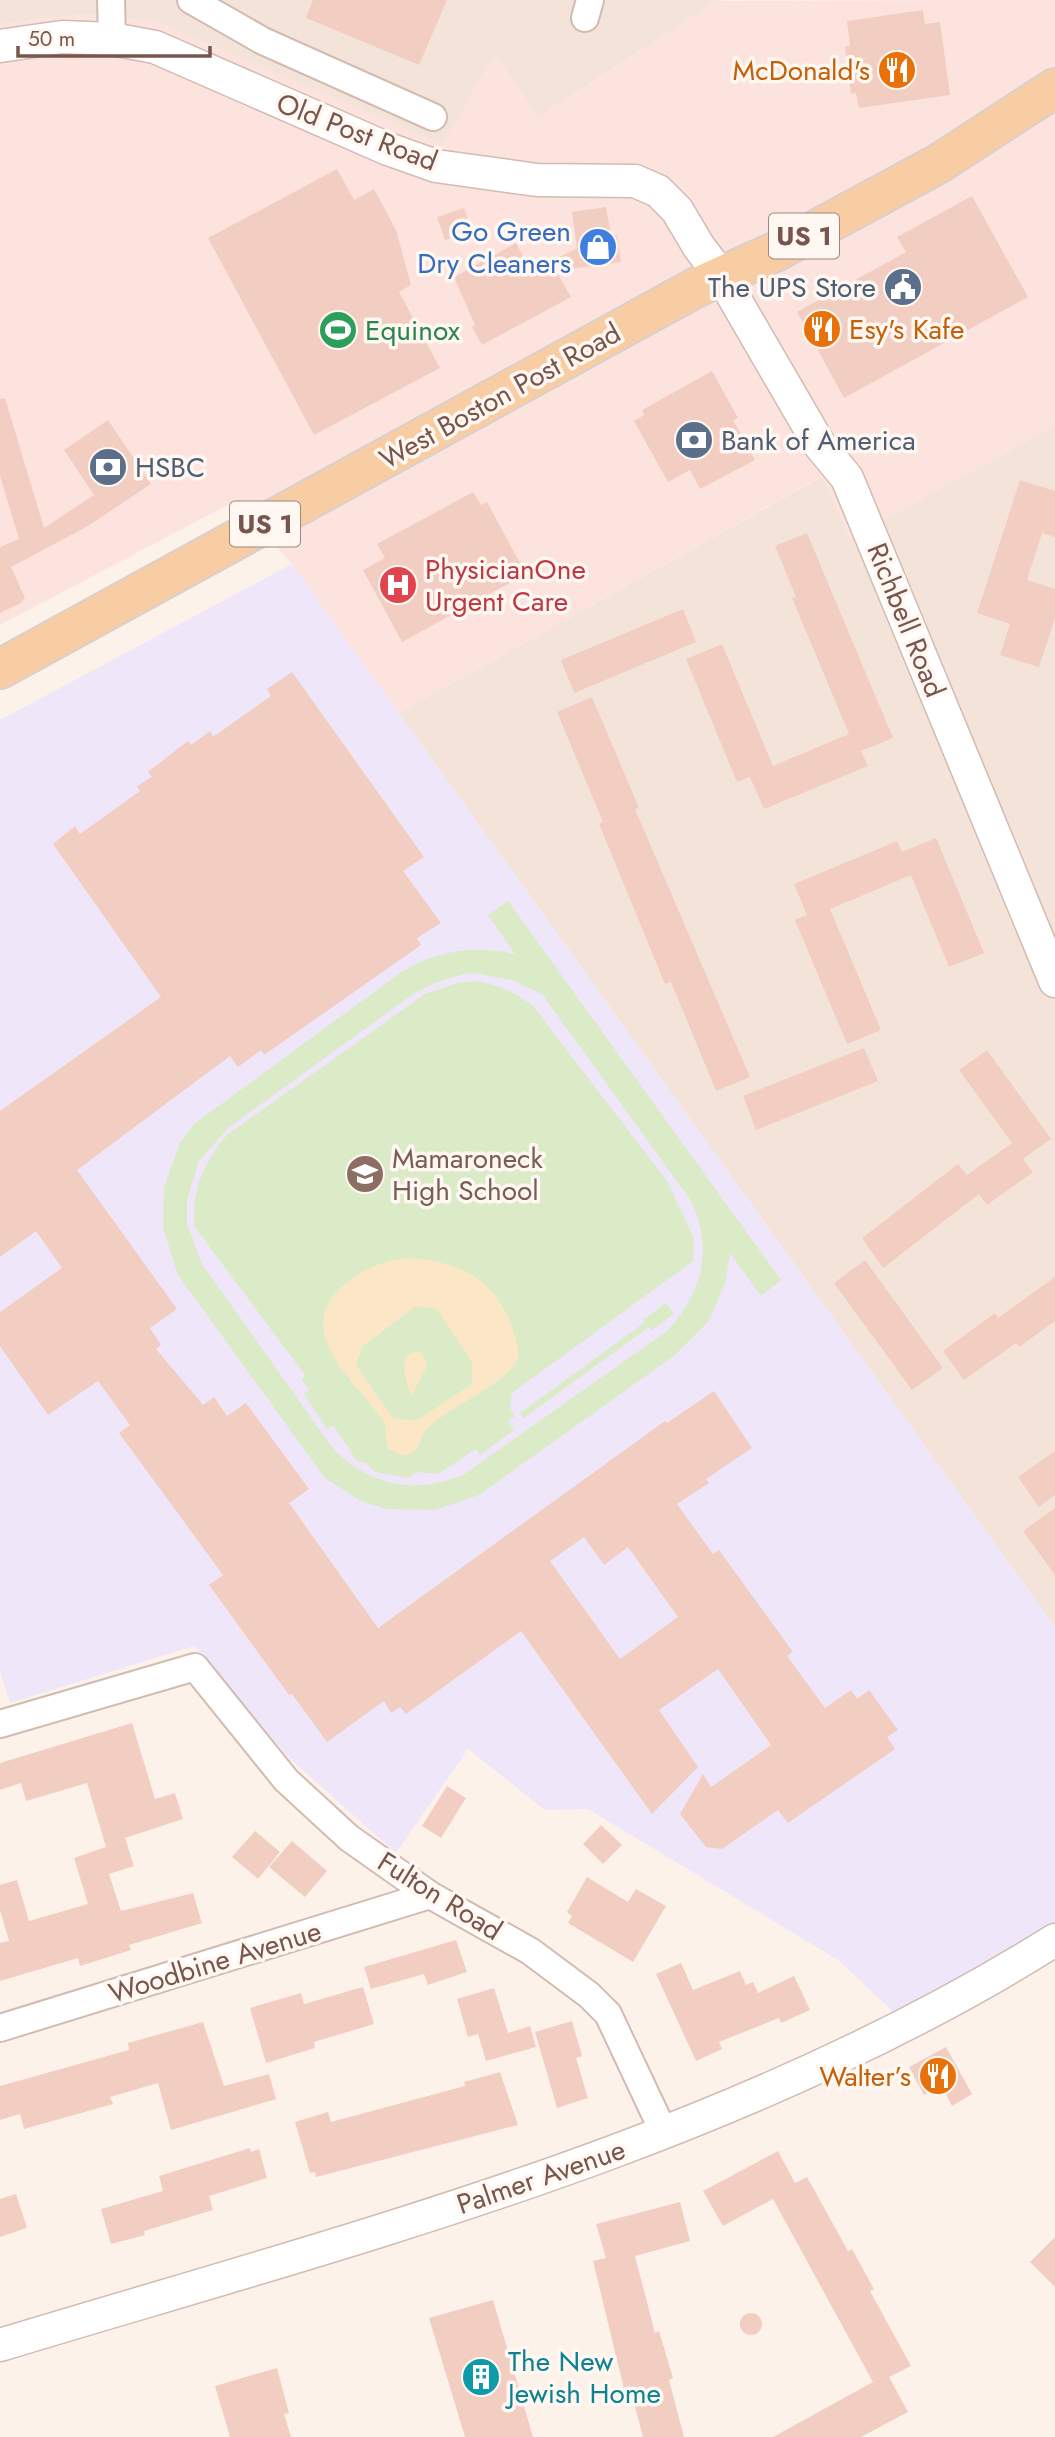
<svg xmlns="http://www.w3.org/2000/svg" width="1055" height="2437" viewBox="0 0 1055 2437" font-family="Jost,sans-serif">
  <rect width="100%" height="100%" fill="#fcf2ea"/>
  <path fill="#f4e3d8" d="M0 0H724L716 1 538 117 495 54 443 145 157 22 85 14 0 24Z
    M1055 426V1627L399 713 823 476 850 538Z"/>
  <path fill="#fce3de" d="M1055 0V426L850 538 822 476 399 713 292 564 237 500 0 625V24L85 14 157 22 443 144 495 54 538 117 716 1Z"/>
  <path fill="#efe6f9" d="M292 564 1055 1627V1932L901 2019 838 1960 588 1809 545 1810 468 1749 396 1853 289 1758 194 1646 10 1703 0 1671V720Z"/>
  <path fill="#dbebc8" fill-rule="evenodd" d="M508 901 781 1280 761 1296 730 1253 725 1284 708 1322 675 1355 479 1495 435 1510 386 1509 361 1501 325 1478 178 1275 163 1228 164 1187 180 1143 194 1124 400 973C438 950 472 945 515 954L488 915ZM473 973 512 980 542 994 691 1201C714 1248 702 1294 667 1331L463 1475C414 1495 372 1486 334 1450L202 1264 187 1224V1200L199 1161 228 1128 409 997C430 984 448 976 473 973Z
    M478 981C500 986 515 992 533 1006L667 1181 694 1238 693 1261 512 1393 510 1408 515 1416 508 1421 514 1430 480 1455 476 1449 438 1474 417 1472 408 1478 375 1472 366 1463 357 1461 333 1425 327 1429 304 1394 309 1390 302 1380 305 1375 194 1226C192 1190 203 1163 227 1135L425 994 458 983Z
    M666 1303 674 1314 652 1330 649 1327 524 1418 520 1413 644 1323 643 1320Z"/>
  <path fill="#fbe7c6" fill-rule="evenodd" d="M406 1258C473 1261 509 1290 519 1357 504 1387 452 1404 428 1428 417 1439 424 1448 405 1456L388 1449C385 1440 387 1429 384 1422 382 1417 374 1410 371 1405 346 1374 302 1332 335 1294 354 1272 378 1262 406 1258ZM416 1306 434 1308 439 1312 472 1362V1384L416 1421 393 1418 356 1365 363 1346Z
    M418 1351 423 1354 427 1366 411 1397 404 1371 407 1355Z"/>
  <path fill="#f2cec2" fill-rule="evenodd" d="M313 0H447L419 65 306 18Z
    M923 10 925 24 940 22 950 95 859 108 856 93 851 94 845 47 850 46 847 21Z
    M337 169 354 200 374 189 396 230 411 285 399 292 440 368 314 435 208 238Z
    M972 196 1028 297 844 398 797 312 906 252 897 237Z
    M606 207 611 236 617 235 621 262 556 271 571 297 482 345 472 327 475 325 454 277 516 243 531 272 577 248 572 212Z
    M464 208 472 232 445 240 437 217Z
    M712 371 738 418 733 420 755 460 700 489 690 470 668 482 634 421 644 415 642 410Z
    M5 398 44 528 94 495 64 450 108 420 151 484 88 526 11 567 25 598 21 603 0 613V547L19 539 0 476V399Z
    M1020 480 1055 491V537L1042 533 1027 580 1055 589V618L1039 667 1000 655 1010 624 977 613Z
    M473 492 481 505 487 502 526 574 402 642 363 570 385 558 377 544Z
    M807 533 893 738 861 751 868 766 764 809 750 777 737 782 686 659 722 644 773 766 849 734 792 598 796 597 775 546Z
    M683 609 696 642 574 693 561 660Z
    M292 672 424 857 403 871 441 923 417 938 421 945 264 1055 261 1050 238 1067 230 1056 77 1170 177 1309 150 1328 161 1345 156 1349 203 1405 214 1397 227 1416 246 1403 309 1489 289 1503 378 1628 665 1421 667 1423 714 1391 752 1448 706 1479 709 1483 677 1504 713 1554 719 1550 793 1652 787 1656 825 1708 851 1690 857 1699 869 1690 898 1730 887 1737 895 1749 788 1823 778 1810 722 1849 706 1847 680 1814 703 1774 711 1787 771 1745 718 1669 659 1710 698 1767 652 1814 521 1631 406 1714 400 1707 391 1713 384 1701 327 1742 292 1694 289 1695 209 1585 223 1575 119 1433 130 1425 98 1381 48 1415 0 1346V1312L62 1268 36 1231 0 1257V1111L161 997 53 844 75 826 80 834 140 791 137 786 152 777 148 772 188 741 191 745 210 731 213 737 271 696 267 689ZM584 1537 604 1565 628 1547 678 1617 620 1659 550 1561Z
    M592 697 639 808 635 809 750 1077 716 1091 671 982 665 984 599 824 603 822 557 712Z
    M936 838 984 953 949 967 911 875 830 909 881 1030 847 1044 795 920 807 915 794 884 897 841 902 852Z
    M864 1048 878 1081 756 1130 743 1096Z
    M987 1050 1051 1139 1023 1159 1033 1172 987 1205 979 1194 883 1268 862 1238 958 1164 967 1175 1012 1143 959 1070Z
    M865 1260 943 1368 912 1390 834 1283Z
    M1055 1277V1321L1019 1347 1016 1343 964 1380 943 1351 995 1313 998 1318Z
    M1055 1451V1495L1039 1507 1018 1477Z
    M1055 1508V1575L1023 1531Z
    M132 1723 155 1799 175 1793 183 1819 125 1838 134 1866 109 1874 121 1911 193 1893 202 1923 129 1945 131 1950 80 1966 78 1958 0 1981V1943L9 1941 0 1910V1885L17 1880 29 1921 88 1904 74 1858 106 1847 87 1783 26 1801 21 1783 0 1790V1763Z
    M447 1786 466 1798 441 1838 422 1826Z
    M601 1825 622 1845 603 1864 583 1844Z
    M255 1831 280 1852 258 1879 232 1857Z
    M292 1841 327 1871 305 1897 269 1867Z
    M587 1877 628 1902 636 1889 666 1906 633 1962 568 1923 572 1916 567 1912Z
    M456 1940 467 1972 428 1985 424 1974 371 1989 364 1967Z
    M681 1963 693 1990 740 1971 746 1985 753 1982 758 1993 794 1976 810 2010 781 2023 779 2018 719 2042 722 2049 696 2061 656 1974Z
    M363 1987 374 2024 314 2042 315 2048 266 2063 250 2008 301 1993 304 2004Z
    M494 1988 508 2033 530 2026 536 2047 486 2061 478 2034 468 2037 457 1999Z
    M572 2021 582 2056 576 2058 588 2098 557 2108 535 2032Z
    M203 2022 224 2086 269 2074 276 2099 171 2130 158 2083 110 2097 113 2104 24 2129 20 2114 0 2120V2086L129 2050 128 2043Z
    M946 2047 972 2094 952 2106 941 2085 924 2095 909 2067Z
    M500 2072 518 2125 316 2177 315 2172 310 2173 295 2122 328 2112 331 2122 465 2086 464 2082Z
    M250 2148 251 2152 259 2149 267 2178 209 2196 213 2210 144 2231 145 2235 111 2244 101 2209 163 2191 159 2176Z
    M778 2151 795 2183 807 2177 848 2251 852 2249 874 2289 870 2291 911 2366 889 2377 908 2412 861 2437H773L873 2382 773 2199 723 2226 703 2191Z
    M16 2194 27 2228 0 2237V2199Z
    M680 2202 690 2241 635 2256 655 2333 659 2331 673 2378 669 2380 684 2437H643L631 2392 625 2393 593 2261 606 2258 596 2224Z
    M1055 2237V2287L1030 2262Z
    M493 2300 533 2437H465L429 2318Z
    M740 2324a11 11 0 1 1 22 0a11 11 0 1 1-22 0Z
    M277 2368 289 2413 284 2414 291 2437H230L215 2386Z"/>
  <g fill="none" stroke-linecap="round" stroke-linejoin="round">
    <defs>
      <path id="minor" d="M111 0 112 39
        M191 0 263 41 433 117
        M585 18 590 0
        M0 1724 195 1667 286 1780 349 1838 430 1895 530 1951 589 1995 608 2014 664 2133
        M0 2028 430 1895"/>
      <path id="tertiary" d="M0 46 62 37 112 39 155 47 388 149 436 166 537 180 635 181 658 191 677 210 699 247 722 277 819 444 847 478 1055 981
        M0 2345C360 2236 733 2142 1055 1940"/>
      <path id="primary" d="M0 669 697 287 777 251 938 164 1055 88"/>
    </defs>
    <use href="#minor" stroke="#d2bbb2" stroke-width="30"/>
    <use href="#tertiary" stroke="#d2bbb2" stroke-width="35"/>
    <use href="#primary" stroke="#d9d0cd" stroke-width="42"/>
    <use href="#minor" stroke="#fff" stroke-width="26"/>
    <use href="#tertiary" stroke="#fff" stroke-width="32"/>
    <use href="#primary" stroke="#f9cda4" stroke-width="38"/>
  </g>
  <defs>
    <symbol id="restaurant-disc" viewBox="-11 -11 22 22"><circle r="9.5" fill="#e8710a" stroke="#fff7f1"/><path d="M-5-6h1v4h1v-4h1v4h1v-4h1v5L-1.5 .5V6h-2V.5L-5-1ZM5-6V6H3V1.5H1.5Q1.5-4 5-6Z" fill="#fff"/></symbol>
    <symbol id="shop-disc" viewBox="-11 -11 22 22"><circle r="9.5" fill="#3f7fe0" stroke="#fff7f1"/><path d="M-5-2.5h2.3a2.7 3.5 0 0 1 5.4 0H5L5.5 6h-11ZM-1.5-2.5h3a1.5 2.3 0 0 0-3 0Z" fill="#fff"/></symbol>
    <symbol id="civic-disc" viewBox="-11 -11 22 22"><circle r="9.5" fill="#5c6f8a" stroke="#fff7f1"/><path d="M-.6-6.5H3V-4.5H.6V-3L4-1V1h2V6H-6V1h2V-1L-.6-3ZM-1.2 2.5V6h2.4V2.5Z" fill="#fff"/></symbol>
    <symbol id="stadium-disc" viewBox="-11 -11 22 22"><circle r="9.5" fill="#2e9e5b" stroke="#fff7f1"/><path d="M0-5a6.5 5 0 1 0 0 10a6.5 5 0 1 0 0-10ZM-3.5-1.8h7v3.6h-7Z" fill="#fff"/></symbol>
    <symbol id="bank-disc" viewBox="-11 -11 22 22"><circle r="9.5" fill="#5c6f8a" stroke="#fff7f1"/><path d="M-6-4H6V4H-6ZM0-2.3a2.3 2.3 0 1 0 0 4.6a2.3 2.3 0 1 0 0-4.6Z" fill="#fff"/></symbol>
    <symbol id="hospital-disc" viewBox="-11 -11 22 22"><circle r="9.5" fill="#e0444e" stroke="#fff7f1"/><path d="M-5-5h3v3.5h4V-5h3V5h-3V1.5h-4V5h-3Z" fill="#fff"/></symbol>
    <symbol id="school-disc" viewBox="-11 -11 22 22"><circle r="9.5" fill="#8d6e63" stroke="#fff7f1"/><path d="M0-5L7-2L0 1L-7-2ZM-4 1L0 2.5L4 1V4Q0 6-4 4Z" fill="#fff"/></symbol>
    <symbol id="building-disc" viewBox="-11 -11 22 22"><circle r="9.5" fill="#0f9aa8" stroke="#fff7f1"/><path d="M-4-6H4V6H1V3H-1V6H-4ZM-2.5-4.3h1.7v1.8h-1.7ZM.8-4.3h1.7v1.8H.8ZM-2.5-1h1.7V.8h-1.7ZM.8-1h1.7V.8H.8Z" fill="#fff"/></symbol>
  </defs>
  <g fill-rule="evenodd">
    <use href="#restaurant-disc" x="875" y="48" width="44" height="44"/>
    <use href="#shop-disc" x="576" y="225" width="44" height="44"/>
    <use href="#civic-disc" x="881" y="265" width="44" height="44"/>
    <use href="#restaurant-disc" x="800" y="307" width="44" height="44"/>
    <use href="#stadium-disc" x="316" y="308" width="44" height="44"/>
    <use href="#bank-disc" x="672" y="418" width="44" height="44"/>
    <use href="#bank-disc" x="86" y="445" width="44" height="44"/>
    <use href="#hospital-disc" x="376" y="563" width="44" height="44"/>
    <use href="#school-disc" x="343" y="1152" width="44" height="44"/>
    <use href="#restaurant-disc" x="916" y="2054" width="44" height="44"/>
    <use href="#building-disc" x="459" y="2355" width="44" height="44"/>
  </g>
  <g text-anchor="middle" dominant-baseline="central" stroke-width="7" stroke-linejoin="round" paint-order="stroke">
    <g fill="#fff7f1" stroke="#a0867e" stroke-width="2">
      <rect x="769" y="213.5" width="70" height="45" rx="5"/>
      <rect x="230" y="501.5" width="70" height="45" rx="5"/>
    </g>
    <g font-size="26" font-weight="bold" fill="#78564d">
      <text x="804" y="236">US 1</text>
      <text x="265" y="524">US 1</text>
    </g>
    <g font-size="28" fill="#c56008" stroke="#fff7f1" text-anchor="end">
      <text x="870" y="70">McDonald's</text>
      <text x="849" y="329" text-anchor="start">Esy's Kafe</text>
      <text x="911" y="2076">Walter’s</text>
    </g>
    <g font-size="28" fill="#78564d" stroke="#fff7f1">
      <text transform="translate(357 132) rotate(21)">Old Post Road</text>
      <text transform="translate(500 396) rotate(-29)">West Boston Post Road</text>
      <text transform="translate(906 620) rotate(68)">Richbell Road</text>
      <text transform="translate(440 1896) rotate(32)">Fulton Road</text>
      <text transform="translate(215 1962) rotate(-17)">Woodbine Avenue</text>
      <text transform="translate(541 2177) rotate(-19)">Palmer Avenue</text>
    </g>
    <g font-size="28" fill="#366cbe" stroke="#fff7f1" text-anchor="end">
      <text x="571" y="231">Go Green<tspan x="571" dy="32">Dry Cleaners</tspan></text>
    </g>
    <g font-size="28" fill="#4e5e75" stroke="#fff7f1" text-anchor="start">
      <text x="876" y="287" text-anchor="end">The UPS Store</text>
      <text x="721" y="440">Bank of America</text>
      <text x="135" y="467">HSBC</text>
    </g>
    <g font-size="28" fill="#27864d" stroke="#fff7f1" text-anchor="start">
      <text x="365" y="330">Equinox</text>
    </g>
    <g font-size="28" fill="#be3a42" stroke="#fff7f1" text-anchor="start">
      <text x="425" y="569">PhysicianOne<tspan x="425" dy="32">Urgent Care</tspan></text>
    </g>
    <g font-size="28" fill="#785e54" stroke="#fff7f1" text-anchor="start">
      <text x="392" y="1158">Mamaroneck<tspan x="392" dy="32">High School</tspan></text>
    </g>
    <g font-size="28" fill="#0d838f" stroke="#fff7f1" text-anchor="start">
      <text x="508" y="2361">The New<tspan x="508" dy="32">Jewish Home</tspan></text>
    </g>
  </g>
  <path d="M18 46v10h192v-10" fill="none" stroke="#78564d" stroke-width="3.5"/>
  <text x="28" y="46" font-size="21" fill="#78564d" stroke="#fff7f1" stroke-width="5" paint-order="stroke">50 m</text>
</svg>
